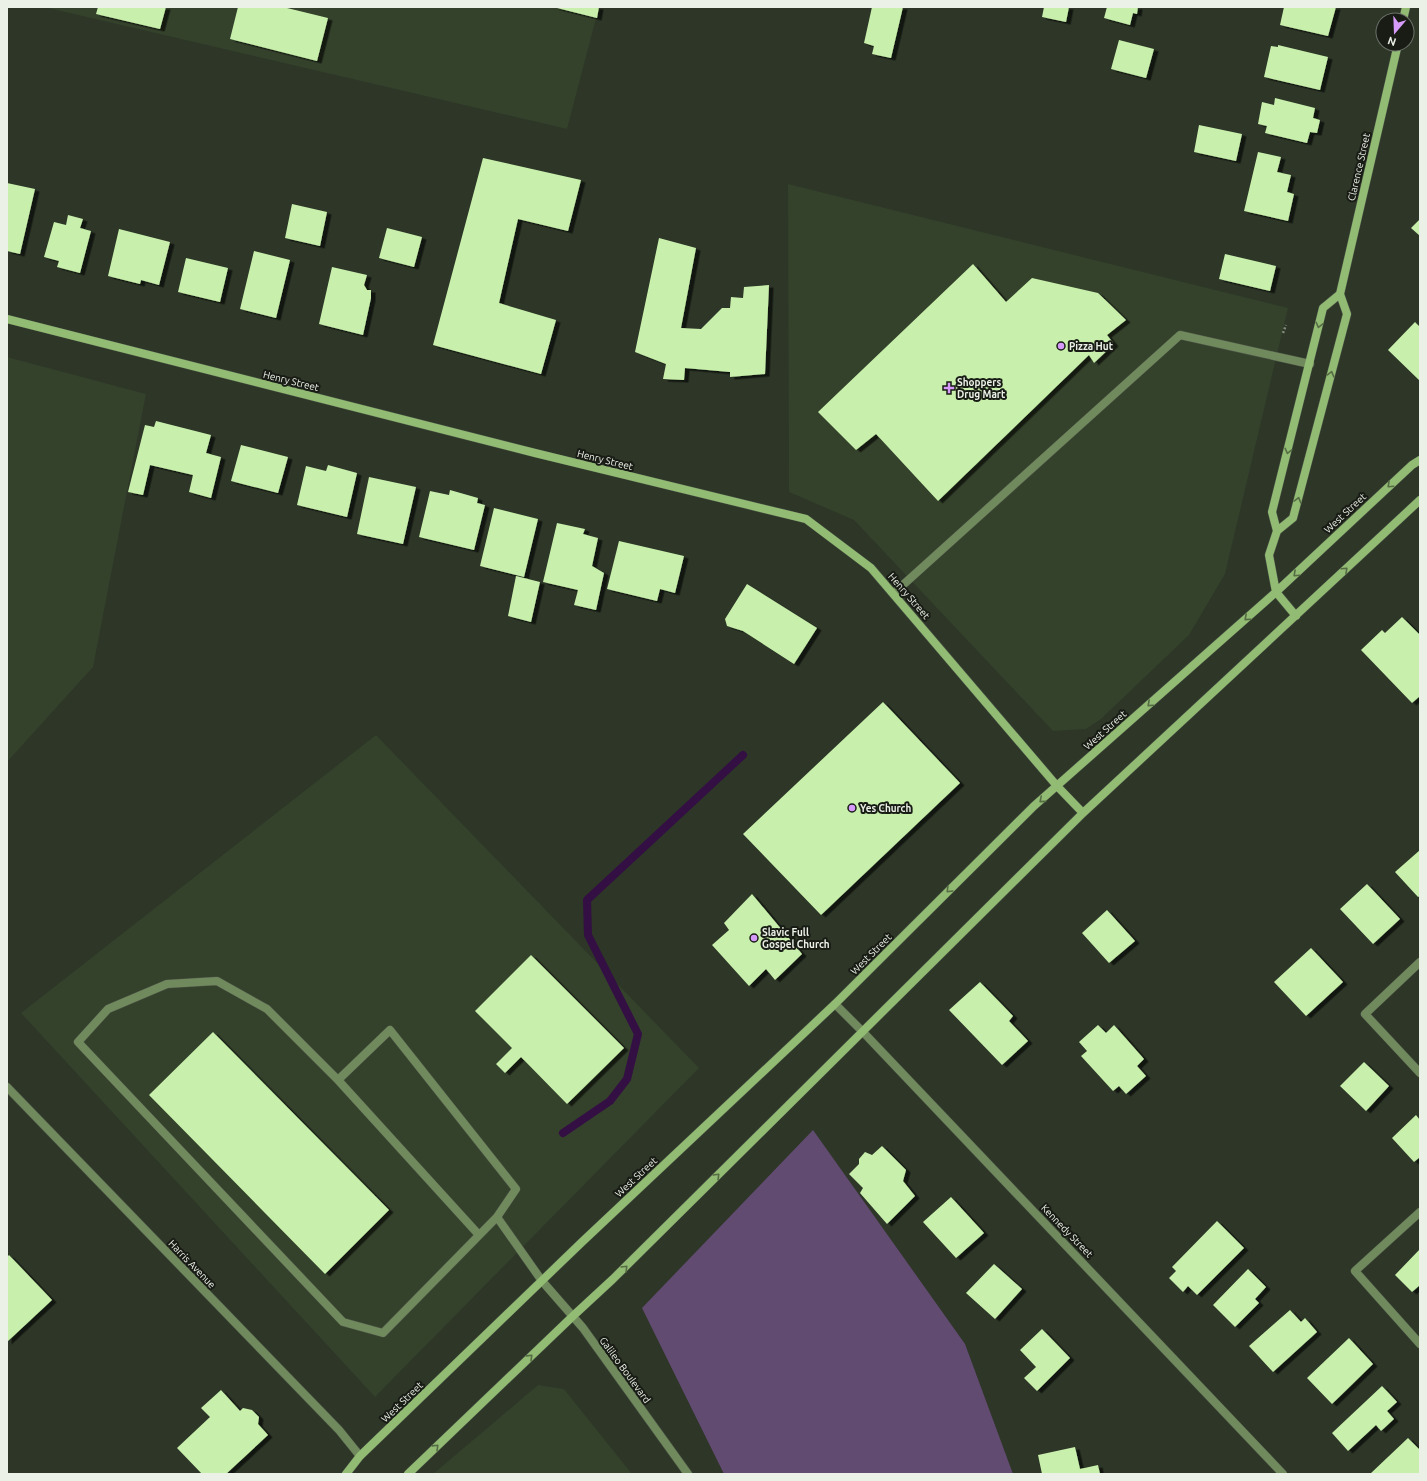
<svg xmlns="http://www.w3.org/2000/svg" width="1427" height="1481" viewBox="0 0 1427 1481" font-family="Ubuntu,sans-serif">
  <defs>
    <filter id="shadow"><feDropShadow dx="4.5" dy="2.5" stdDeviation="0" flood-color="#0009"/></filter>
  </defs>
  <rect width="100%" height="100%" fill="#2d3627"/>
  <path fill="#34412b" d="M44 7H599L567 129Z
    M788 184 1288 308 1225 574 1189 635 1101 719 1086 729 1053 731 854 520 789 492Z
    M7 357 146 394 93 667 7 762Z
    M376 735 699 1068 375 1397 21 1013Z
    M538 1385 564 1389 632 1474H433Z"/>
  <path fill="#624b71" d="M813 1130 965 1344 1013 1474H724L642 1308Z"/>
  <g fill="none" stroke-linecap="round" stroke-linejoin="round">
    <path stroke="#330f44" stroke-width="8" d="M563 1133 610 1101 627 1079 638 1034 588 935 587 900 743 755"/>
  </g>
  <path fill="#c8f0ac" filter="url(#shadow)" d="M98 7H166L160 29 96 14Z
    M238 7H283L328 18 317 61 230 39Z
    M553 7H599L597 18Z
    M872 7H903L891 58 872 54 874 46 864 43Z
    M1044 7H1069L1066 22 1042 17Z
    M1107 7H1138L1137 14 1133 13 1130 25 1104 18Z
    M1284 7H1336L1328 36 1280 25Z
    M1119 40 1154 49 1146 78 1111 69Z
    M1278 45 1328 57 1320 90 1264 77 1271 46 1278 47Z
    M1275 98 1315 108 1313 118 1320 120 1317 133 1310 132 1307 143 1265 133 1267 126 1258 124 1262 102 1274 105Z
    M1199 125 1242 134 1236 161 1194 152Z
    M1258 152 1281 157 1277 172 1291 175 1287 192 1294 194 1288 221 1244 211Z
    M483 158 581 180 568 231 518 219 499 303 556 320 541 374 433 345Z
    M7 183 35 189 20 254 7 251Z
    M292 204 327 212 320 246 285 238Z
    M68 215 83 219 80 228 91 231 80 273 57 267 59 261 44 257 54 222 66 225Z
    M1420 219V236L1411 228Z
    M387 228 422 237 414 267 379 258Z
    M119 229 170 242 159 285 141 280 140 284 108 276Z
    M659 238 696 248 681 328 701 329 722 308H730L731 297 743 298 744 287 769 285 765 374 730 377V372L685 368 684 380 663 379 666 364 635 352Z
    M254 251 290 260 276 318 240 309Z
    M1225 254 1276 266 1270 291 1219 279Z
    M186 258 228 268 220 302 178 292Z
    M973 264 1006 302 1032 278 1098 293 1126 320 1107 335 1114 344 1094 363 1089 355 938 501 876 434 856 450 818 412Z
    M332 267 367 275 364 285 367 290H371V298L363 335 319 324Z
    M1415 322 1420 327V381L1388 350Z
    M156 421 211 435 206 453 221 457 211 498 189 492 193 475 150 465 143 495 128 492 145 425 154 427Z
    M241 445 288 457 278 493 231 481Z
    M328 465 357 473 347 517 297 505 306 466 326 471Z
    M369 477 416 487 403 544 357 534Z
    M450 490 478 498 477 503 485 505 474 550 419 537 430 491 449 495Z
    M494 508 538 519 524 577 480 566Z
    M557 523 585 529 583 534 598 538 592 566 604 573 596 610 574 605 578 590 543 582Z
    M619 541 684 556 675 593 660 589 657 601 607 589Z
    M516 576 540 582 531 622 508 616Z
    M747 584 817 628 794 664 743 631 727 626 725 619Z
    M1402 617 1420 635V696L1412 703 1361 650 1382 630 1385 633Z
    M883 702 960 783 821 915 743 834Z
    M1420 850V896L1418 897 1395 872Z
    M1367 884 1400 919 1373 944 1340 909Z
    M752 894 802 954 775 980 766 969 749 986 712 945 729 930 724 923Z
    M1107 910 1135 941 1109 963 1082 933Z
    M1311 948 1343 982 1306 1016 1274 982Z
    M531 955 624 1048 567 1104 521 1057 505 1073 496 1064 512 1048 475 1011Z
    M980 982 1013 1016 1009 1021 1028 1041 1002 1065 949 1010Z
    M1098 1025 1106 1033 1114 1025 1144 1059 1137 1066 1146 1076 1126 1094 1119 1086 1113 1091 1081 1056 1087 1051 1079 1042Z
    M213 1032 389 1210 325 1274 149 1095Z
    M1364 1062 1389 1086 1366 1111 1340 1086Z
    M1416 1115 1420 1120V1157L1414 1162 1392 1138Z
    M882 1146 906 1170 903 1181 915 1196 887 1224 860 1193 863 1188 849 1174 859 1164V1159L865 1152 872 1155Z
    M951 1197 984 1233 956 1258 923 1222Z
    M1217 1221 1244 1248 1197 1295 1188 1286 1183 1292 1169 1278 1176 1271 1172 1267Z
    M1420 1249V1285L1412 1292 1395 1275Z
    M9 1255 52 1300 7 1342V1257Z
    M994 1264 1022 1289 995 1319 966 1293Z
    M1248 1269 1266 1287 1255 1299 1259 1303 1235 1327 1213 1305Z
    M1290 1310 1301 1322 1305 1318 1317 1332 1273 1372 1249 1346Z
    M1042 1329 1070 1358 1037 1391 1024 1378 1036 1367 1020 1350Z
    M1349 1338 1373 1364 1332 1404 1307 1378Z
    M1382 1386 1397 1402 1387 1411 1394 1419 1381 1431 1376 1425 1348 1451 1332 1433Z
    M221 1390 240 1411 243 1408 252 1410 259 1417 258 1424 268 1435 226 1474H202L177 1448 210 1417 201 1408Z
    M1408 1438 1420 1450V1474H1370Z
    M1075 1447 1080 1469 1098 1465 1100 1474H1042L1038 1455Z"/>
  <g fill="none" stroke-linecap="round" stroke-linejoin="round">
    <defs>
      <path id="lane" d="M894 593 1180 335 1310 364
        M338 1080 479 1235
        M1420 1212 1355 1271 1420 1344
        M497 1217 383 1333 343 1322 78 1042 108 1009 167 984 217 981 267 1009 338 1080 390 1030 516 1189 497 1217 542 1281"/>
      <path id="street" d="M1420 962 1365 1014 1420 1073
        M835 1004 863 1032 1283 1474
        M7 1087 339 1430 360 1456
        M542 1281 583 1328 688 1474"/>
      <path id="secondary" d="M1403 20 1406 7
        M7 319 535 453 806 519 871 568 1057 786 1083 813
        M1277 531 1272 512 1323 308 1340 294
        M1296 616 1276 592 1269 555 1277 531 1293 518 1347 314 1340 294 1398 44
        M346 1474 360 1456 582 1242 835 1004 1034 806 1276 592 1412 465 1420 460
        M408 1474 573 1316 613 1279 1083 813 1420 500"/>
    </defs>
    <use href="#lane" stroke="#4b5446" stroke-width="9"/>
    <use href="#street" stroke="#4b5446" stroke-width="9"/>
    <use href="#secondary" stroke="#4b5446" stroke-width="9"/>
    <path stroke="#848b7f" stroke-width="2.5" stroke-dasharray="2 2" stroke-linecap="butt" d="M1283 333 1286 325"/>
    <use href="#lane" stroke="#708a5d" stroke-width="8"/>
    <use href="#street" stroke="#708a5d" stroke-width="8"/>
    <use href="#secondary" stroke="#92bb73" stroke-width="8"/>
  </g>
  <defs><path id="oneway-chevron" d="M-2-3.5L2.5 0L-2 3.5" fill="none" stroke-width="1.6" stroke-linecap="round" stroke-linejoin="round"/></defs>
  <g stroke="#556c44">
    <use href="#oneway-chevron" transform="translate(1319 325) rotate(104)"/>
    <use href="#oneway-chevron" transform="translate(1331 374) rotate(-75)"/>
    <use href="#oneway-chevron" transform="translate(1288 451) rotate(104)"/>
    <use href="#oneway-chevron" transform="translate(1390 485) rotate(137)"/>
    <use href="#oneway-chevron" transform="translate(1298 500) rotate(-75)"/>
    <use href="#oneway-chevron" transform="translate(1345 570) rotate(-43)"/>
    <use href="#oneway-chevron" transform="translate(1296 574) rotate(137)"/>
    <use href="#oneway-chevron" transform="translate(1247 618) rotate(138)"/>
    <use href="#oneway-chevron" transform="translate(1150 704) rotate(138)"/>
    <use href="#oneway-chevron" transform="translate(1042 800) rotate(139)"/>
    <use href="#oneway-chevron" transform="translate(949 890) rotate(135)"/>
    <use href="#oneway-chevron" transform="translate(717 1176) rotate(-45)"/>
    <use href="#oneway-chevron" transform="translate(625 1268) rotate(-45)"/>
    <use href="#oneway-chevron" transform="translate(530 1357) rotate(-44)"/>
    <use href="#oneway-chevron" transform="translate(436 1447) rotate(-44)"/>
  </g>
  <g fill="#d69bfa" stroke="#181c15" stroke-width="1.5">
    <circle cx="1061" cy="346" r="4"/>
    <path d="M947 382h4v4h4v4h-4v4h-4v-4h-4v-4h4z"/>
    <circle cx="852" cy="808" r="4"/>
    <circle cx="754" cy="938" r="4"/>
  </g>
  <g text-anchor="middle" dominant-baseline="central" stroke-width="4" stroke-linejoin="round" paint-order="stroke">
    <g font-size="10" fill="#ebf1e7" stroke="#181c15">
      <text transform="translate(1359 167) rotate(-77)">Clarence Street</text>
      <text transform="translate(291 381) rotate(14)">Henry Street</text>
      <text transform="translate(605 460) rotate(14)">Henry Street</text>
      <text transform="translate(1345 513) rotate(-43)">West Street</text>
      <text transform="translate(909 596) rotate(49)">Henry Street</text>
      <text transform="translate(1105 730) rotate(-42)">West Street</text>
      <text transform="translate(871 954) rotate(-45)">West Street</text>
      <text transform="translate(636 1177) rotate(-43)">West Street</text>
      <text transform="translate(1067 1231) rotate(46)">Kennedy Street</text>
      <text transform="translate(192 1264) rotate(46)">Harris Avenue</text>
      <text transform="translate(625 1370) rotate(54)">Galileo Boulevard</text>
      <text transform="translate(402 1402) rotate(-44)">West Street</text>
    </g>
    <g font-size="10" font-weight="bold" fill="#ebf1e7" stroke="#181c15" text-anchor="start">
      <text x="1069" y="346">Pizza Hut</text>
      <text x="957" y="382">Shoppers<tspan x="957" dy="12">Drug Mart</tspan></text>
      <text x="860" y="808">Yes Church</text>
      <text x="762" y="932">Slavic Full<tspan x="762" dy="12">Gospel Church</tspan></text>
    </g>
  </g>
  <rect width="1427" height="1481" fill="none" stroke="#ebf1e7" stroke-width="16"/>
  <g transform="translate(1395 32) rotate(199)"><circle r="19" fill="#181c15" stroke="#6c7169"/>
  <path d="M0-3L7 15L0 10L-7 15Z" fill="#d69bfa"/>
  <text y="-6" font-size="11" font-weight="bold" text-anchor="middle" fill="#ebf1e7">N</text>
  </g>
</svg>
